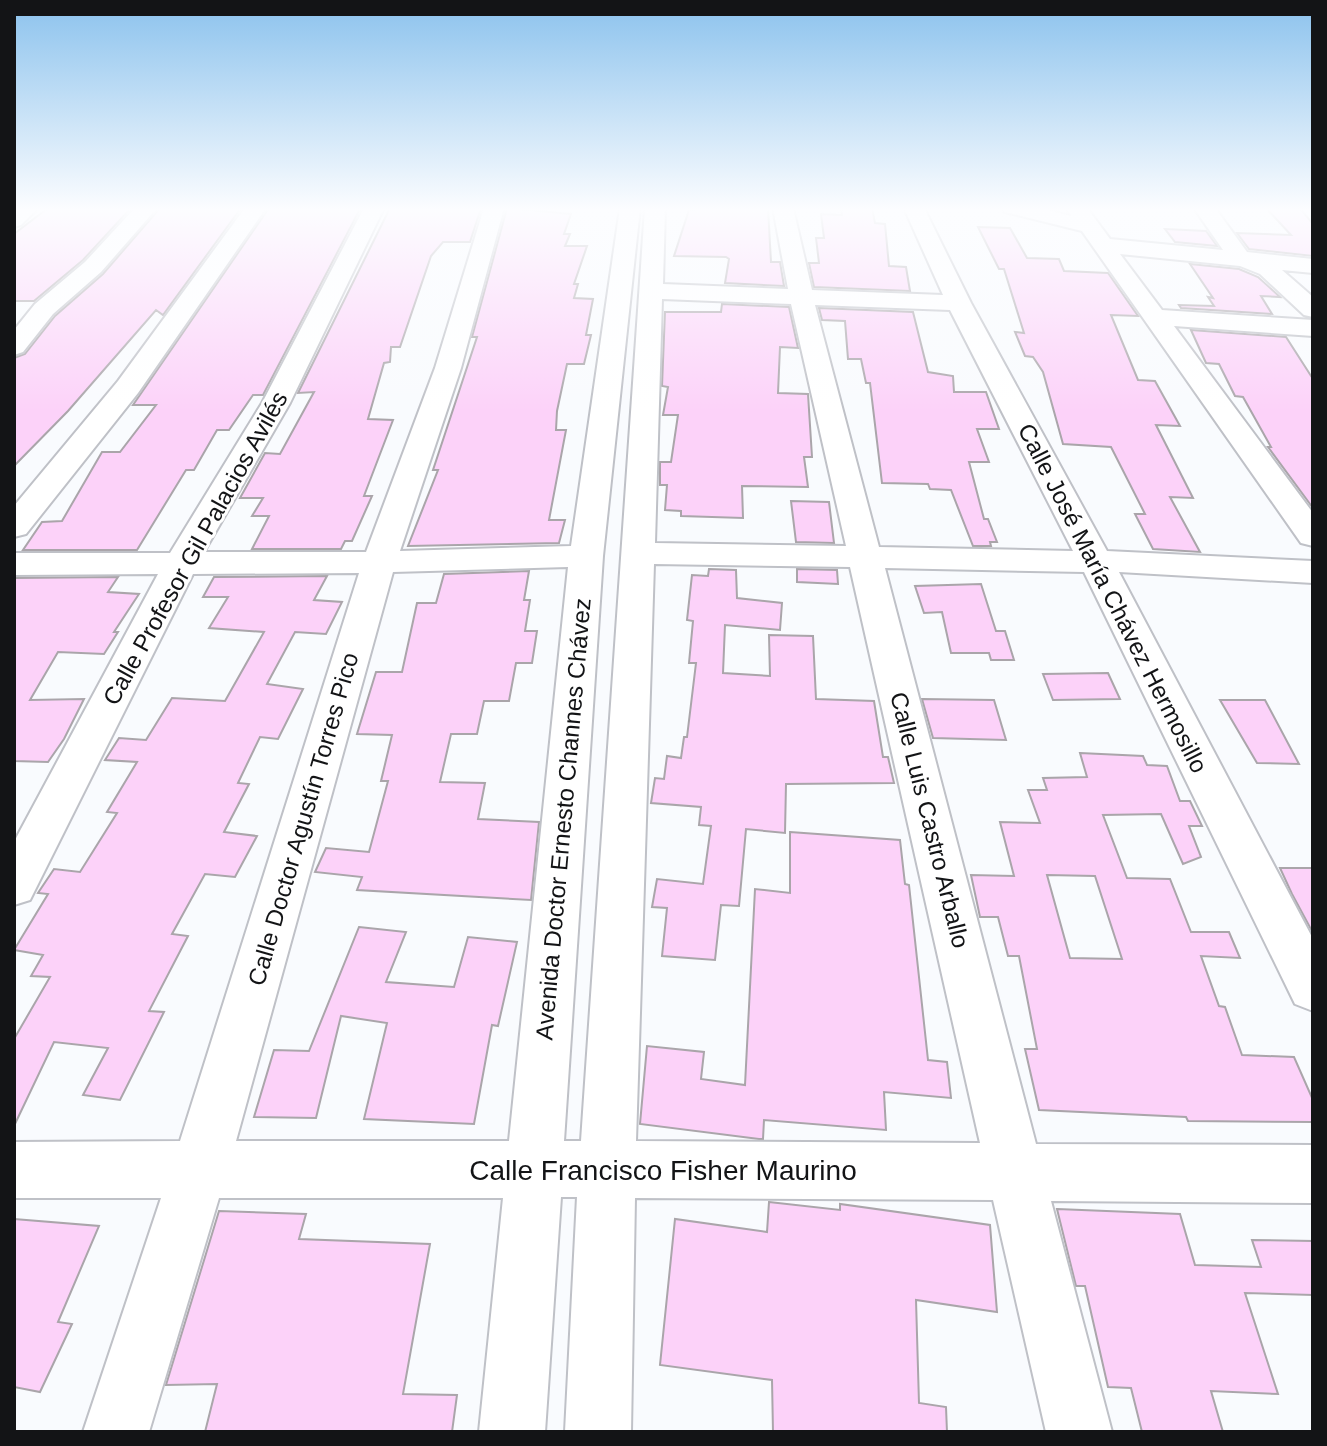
<svg xmlns="http://www.w3.org/2000/svg" width="1327" height="1446" viewBox="0 0 1327 1446" font-family="Arial,sans-serif">
  <rect width="100%" height="100%" fill="#f9fbfe"/>
  <path fill="#fcd2f9" stroke="#aaa5aa" stroke-width="2" fill-rule="evenodd" d="M48 208H131L83 260 34 301H14V234Z
    M160 208H241L163 315 156 310 68 411 14 466V358L25 354 55 316 103 274Z
    M269 208 360 209 263 395H253L229 430H217L194 470H186L137 550H23L42 522 62 521 102 452H120L156 405H133Z
    M390 208H481L470 242H443L431 256 400 347H391L390 362 384 363 368 419 393 420 364 496H372L352 541H345L341 549H252L269 516H252L263 498H240L265 453 280 454 314 392 298 393Z
    M507 208 571 214 564 234H570L565 246H587L574 284H578L574 298 593 299 586 335H591L584 364H567L557 411 556 430H566L549 520H565L559 543 408 546 438 470H433L477 337H472Z
    M707 208H768L771 262H780L784 286 725 283 729 259 726 257 674 256 689 210Z
    M841 208H872L875 223 885 224 889 266 906 267 910 291 814 287 809 263H819L816 238H824L821 214 842 215Z
    M1266 208H1300L1313 224V256L1249 249 1237 233 1291 235Z
    M978 227 1010 228 1027 258 1059 259 1064 271 1108 273 1138 316 1111 315 1138 380 1155 381 1180 426 1156 425 1193 498 1170 497 1200 552 1153 549 1135 514H1145L1111 447 1063 444 1043 372 1033 357 1025 356 1015 332 1024 333 1004 269H999Z
    M1165 229 1206 231 1217 246 1175 242Z
    M1190 264 1239 269 1258 277 1280 297 1261 296 1272 314 1181 308 1179 305 1214 306 1208 297 1213 298Z
    M722 304 789 307 798 348 780 347 778 393 808 394 812 457H804L808 487 742 486 743 518 681 516V511L665 510 667 485H660V462H671L678 415H663L668 387 662 386 665 312H721Z
    M819 308 913 312 928 372 953 376 954 392H986L999 429H977L989 462H969L984 519H988L997 542H990L991 546H973L951 490 930 489 928 484 882 483 870 383H866L861 359H848L845 321 822 320Z
    M1191 330 1286 337 1313 379V508L1268 447H1271L1243 397 1235 396 1219 364 1206 363Z
    M791 501 829 502 834 543 796 542Z
    M709 569 736 570 737 598 782 603 780 630 725 625 723 673 770 676 769 635 813 636 816 699 874 701 883 757H888L894 783 786 784 785 833 746 829 739 906 721 905 715 960 662 956 667 908 652 907 657 879 703 884 711 826 699 825 701 807 651 803 655 778 664 779 667 756 681 758 684 737H687L696 663H689L693 621 687 620 692 575 708 576Z
    M797 569 837 570 838 584 797 582Z
    M529 571 524 600H530L525 631H537L532 663H516L509 701H484L477 734H451L440 782 485 783 478 819 539 822 531 900 357 890 362 877 315 872 326 848 369 852 388 781H381L392 735 357 734 376 672H402L417 603H436L444 574Z
    M327 576 314 600 342 602 326 634 295 632 267 684 303 689 278 739 260 737 238 783 249 784 224 832 257 836 235 877 205 874 172 934 188 936 149 1011 164 1012 120 1100 83 1095 108 1048 54 1042 14 1126V1039L50 977 31 976 43 955 14 950 48 894 38 893 54 869 80 872 117 813 107 812 137 762 105 760 119 738 146 740 172 698 225 701 264 632 209 628 228 597H203L214 577Z
    M118 577 108 592 139 594 114 632H118L104 654 58 652 30 700 84 699 64 739 48 762 14 761V578Z
    M981 584 996 631H1005L1014 660H991L989 653H951L942 612 924 613 915 586Z
    M1108 673 1120 699 1053 700 1043 674Z
    M922 699 994 700 1006 740 933 738Z
    M1220 700H1265L1299 764 1257 763Z
    M1080 753 1143 756 1147 765 1167 766 1180 801H1190L1202 826H1189L1201 857 1183 864 1161 814 1103 815 1127 878 1170 879 1191 932H1229L1240 958 1201 956 1219 1006 1225 1007 1242 1055 1294 1057 1313 1100V1122L1188 1121 1186 1117 1039 1110 1025 1049H1037L1019 956H1008L998 917H980L971 875 1014 876 1000 822 1040 823 1028 790H1047L1043 778 1087 777ZM1047 875 1095 876 1122 959 1070 958Z
    M790 832 900 840 905 884 909 885 928 1060 947 1062 951 1098 884 1092 886 1130 764 1120 763 1139H759L640 1124 647 1046 704 1052 701 1079 745 1085 755 889 790 893Z
    M1280 868H1313V933L1292 894Z
    M359 927 406 932 386 982 454 987 468 937 517 942 498 1026 492 1025 474 1124 364 1119 387 1023 341 1016 316 1118 254 1117 274 1050 309 1051Z
    M769 1202 840 1210V1204L990 1225 997 1312 916 1300 919 1403 946 1407 947 1432H773L772 1380 660 1365 675 1219 767 1232Z
    M1057 1209 1180 1214 1195 1265 1261 1267 1252 1240 1313 1241V1295L1245 1293 1278 1394 1211 1391 1223 1432H1142L1131 1388 1108 1387 1085 1286H1076Z
    M219 1211 306 1214 299 1239 430 1244 403 1394 457 1395 452 1432H205L217 1384 166 1385Z
    M14 1219 99 1226 58 1322 72 1324 40 1392 14 1387Z"/>
  <g fill="none" stroke-linecap="round" stroke-linejoin="round">
    <defs>
      <path id="minor" d="M16 208H38L21 225 14 227Z
        M135 208H157L101 272 53 314 23 352 14 355V330L35 304 85 262Z
        M245 208H266L138 393 26 534 14 537V506L118 381Z
        M364 208H384L290 403 204 552H366L435 368 484 208H504L461 368 400 551 571 546 620 208H640L603 556 564 1141H581L645 208H665L663 284 788 289 773 208H793L812 290 943 295 904 208H924L971 303 1107 551 1313 561V583L1119 572 1313 939V1011L1295 1004 1084 572 885 568 1036 1144 1313 1145V1203L1051 1201 1112 1432H1046L993 1200 635 1198 631 1432H565L577 1197H561L545 1432H479L503 1198H219L149 1432H83L161 1198H14V1142L180 1141 359 573 193 574 30 900 14 905V842L158 574 14 575V553H170L262 403ZM662 299 791 304 846 546 655 543ZM815 305 950 310 1073 551 879 547ZM654 564 850 567 980 1143 636 1141ZM568 567 509 1141H236L393 572Z
        M1002 208H1039L1071 216 1066 208H1087L1110 239 1223 250 1194 208H1215L1247 252 1313 259V273L1282 270 1313 297V317L1304 315 1260 274 1240 266 1120 254 1162 310 1313 320V336L1174 326 1313 513V546L1301 543 1082 231 1005 212Z"/>
    </defs>
    <use href="#minor" stroke="#bfc1c7" stroke-width="4"/>
    <use href="#minor" fill="#fff" fill-rule="evenodd"/>
  </g>
  <linearGradient id="sky" x2="0" y2="1"><stop stop-color="#8bc2ed"/><stop offset="0.51" stop-color="#fcfdff"/><stop offset="1" stop-color="#fcfdff" stop-opacity="0"/></linearGradient>
  <rect width="1327" height="411" fill="url(#sky)"/>
  <g text-anchor="middle" dominant-baseline="central" stroke-width="6" stroke-linejoin="round" paint-order="stroke">
    <g font-size="24" fill="#131416" stroke="#fff">
      <text transform="translate(195 548) rotate(-61)">Calle Profesor Gil Palacios Avilés</text>
      <text transform="translate(1113 598) rotate(63)">Calle José María Chávez Hermosillo</text>
      <text transform="translate(303 819) rotate(-74)">Calle Doctor Agustín Torres Pico</text>
      <text transform="translate(563 819) rotate(-85)">Avenida Doctor Ernesto Channes Chávez</text>
      <text transform="translate(930 820) rotate(76)">Calle Luis Castro Arballo</text>
    </g>
    <g font-size="28" fill="#131416" stroke="#fff">
      <text x="663" y="1170">Calle Francisco Fisher Maurino</text>
    </g>
  </g>
  <rect width="1327" height="1446" fill="none" stroke="#131416" stroke-width="32"/>
</svg>
